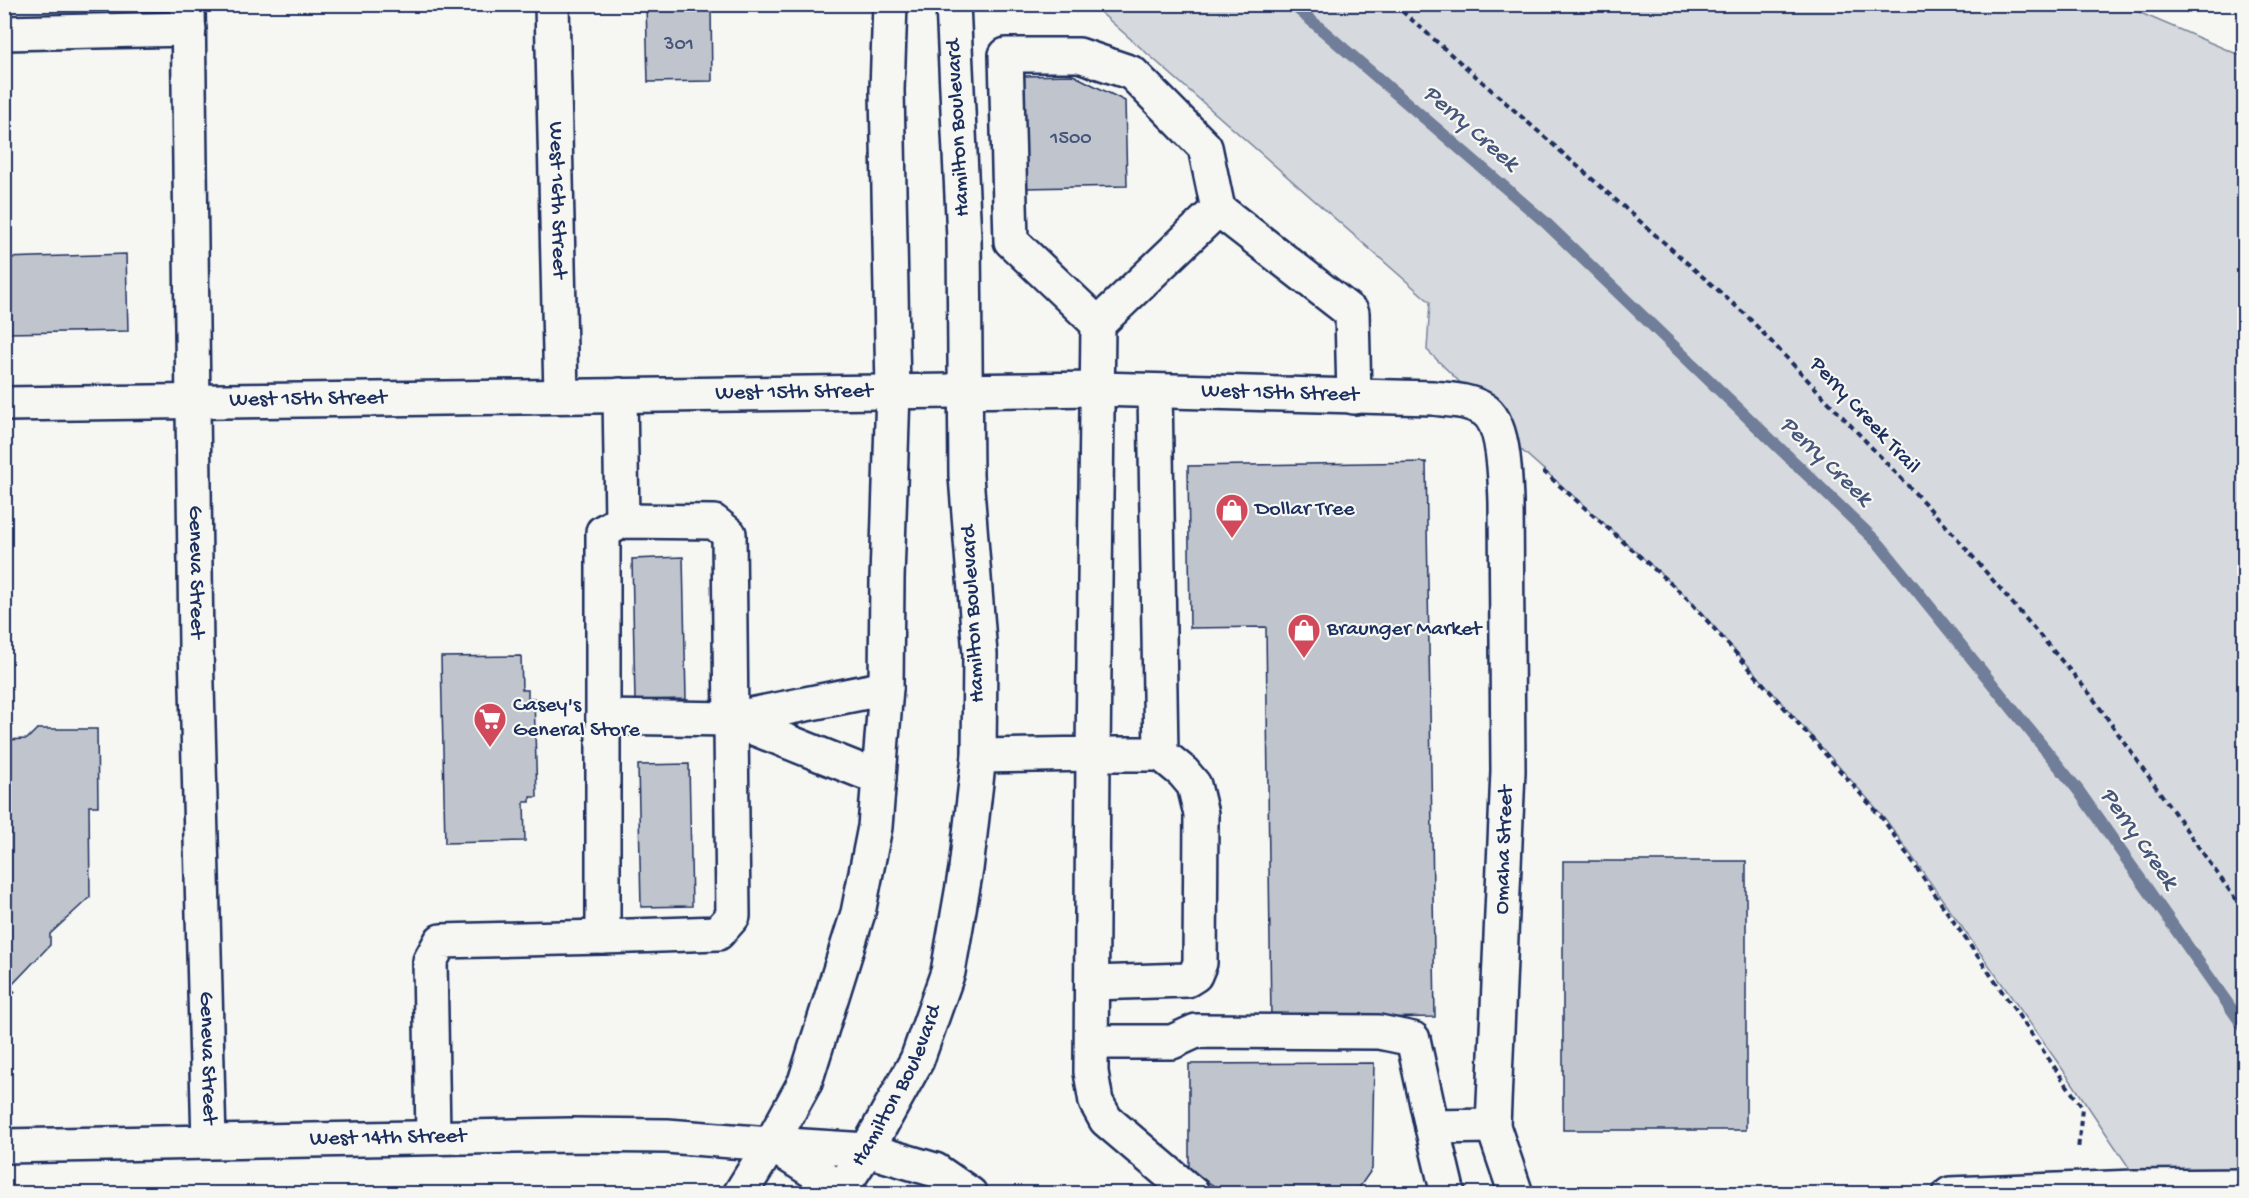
<svg xmlns="http://www.w3.org/2000/svg" width="2249" height="1198" viewBox="0 0 2249 1198" font-family="'Gochi Hand',sans-serif">
  <rect width="100%" height="100%" fill="#f6f6f2"/>
  <filter id="ink" filterUnits="userSpaceOnUse"><feTurbulence type="fractalNoise" baseFrequency=".0167" numOctaves="2"/><feDisplacementMap in="SourceGraphic" scale="12" xChannelSelector="R" yChannelSelector="G"/><feConvolveMatrix kernelMatrix="1 2 1 2 8 2 1 2 1" color-interpolation-filters="sRGB"/></filter>
  <g filter="url(#ink)">
    <path fill="#d6d9dd" stroke="#78849e" stroke-width="1.5" d="M2079 4 2136 11 2244 57V1193H2146L2073 1084 1884 817 1687 597 1499 430 1486 408 1427 350 1430 302 1092 5Z"/>
    <g fill="none" stroke-linecap="round" stroke-linejoin="round">
      <path stroke="#717e99" stroke-width="12" d="M1292 4 1545 222 1880 545 2078 790 2244 1027"/>
    </g>
    <path fill="#c0c4cd" stroke="#1b2f5e" stroke-width="1.5" d="M646 4H734V7L711 8 712 81 648 82Z
      M1073 75 1125 101 1127 186 1025 188 1022 76Z
      M126 254 128 331 6 333 4 258Z
      M1426 462 1435 1017 1271 1019 1266 627 1190 628 1188 466Z
      M683 557 686 699 635 700 632 559Z
      M521 656 522 690H528V698H534L537 797H530V802H524L525 841 445 843 441 657Z
      M37 729H97L98 806H89L90 897 50 934V945L10 987 15 992 4 1004V740L27 739Z
      M689 764 692 906 641 907 638 765Z
      M1563 861H1746V1130H1563Z
      M1374 1063 1372 1169 1356 1192 1359 1194H1226L1189 1169V1064Z"/>
    <g fill="none" stroke-linecap="round" stroke-linejoin="round">
      <defs>
        <g id="minor">
          <path id="s1" d="M188 4 196 648 209 1142"/>
          <path id="s2" d="M552 4 561 395"/>
          <path d="M4 33 189 29"/>
          <path d="M1098 324 1011 241 1006 55H1079L1132 73 1205 147 1218 209"/>
          <path d="M620 395 622 521"/>
          <path id="s3" d="M4 404 1097 389 1433 398C1450 400 1468 400 1483 409 1505 422 1505 479 1506 502L1508 771 1493 1126 1516 1194"/>
          <path d="M622 521 714 522 729 534 733 916 718 933 603 937V532Z"/>
          <path d="M603 717 731 719 886 688"/>
          <path d="M731 719 879 778"/>
          <path d="M1161 754H1093L1091 1072 1096 1102 1106 1120 1193 1194"/>
          <path d="M979 756 1093 754 1098 324 1218 209 1352 313 1354 397"/>
          <path d="M1092 983 1187 980 1195 975 1200 963 1201 814 1194 785 1183 772 1161 754 1155 391"/>
          <path d="M1092 1042H1172L1196 1031 1379 1032 1413 1039 1432 1127 1448 1194"/>
          <path d="M1432 1127 1493 1126"/>
          <path d="M433 1136 430 961 441 941 603 937"/>
          <path id="s4" d="M4 1146 570 1135 667 1136 771 1144"/>
        </g>
        <g id="major">
          <path d="M771 1144 867 1150 935 1170 970 1194"/>
          <path d="M775 1147 849 1194"/>
          <path d="M740 1194 771 1144 805 1082 858 913 875 827 886 688 887 579 893 391 887 90 890 4"/>
          <path id="s5" d="M838 1194 867 1150 917 1060 948 972 966 869 979 756 980 654 966 476 964 238 953 4"/>
          <path d="M1950 1194 2135 1187 2244 1186"/>
        </g>
      </defs>
      <use href="#minor" stroke="#1b2f5e" stroke-width="38"/>
      <use href="#major" stroke="#1b2f5e" stroke-width="38"/>
      <path stroke="#1b2f5e" stroke-width="4" stroke-dasharray="6 4.5" stroke-linecap="butt" d="M1394 4 1746 315 1950 530 2090 694 2244 911
        M1543 471 1687 598 1882 818 2082 1107 2078 1151"/>
      <use href="#minor" stroke="#f6f6f2" stroke-width="33"/>
      <use href="#major" stroke="#f6f6f2" stroke-width="33"/>
    </g>
  </g>
  <defs>
    <symbol id="shop-pin" viewBox="-11 -11 22 30"><path d="M0 17L-7.5 6A9.5 9.5 0 1 1 7.5 6Z" fill="#d1495b" stroke="#f6f6f2"/><path d="M-5-2.5h2.3a2.7 3.5 0 0 1 5.4 0H5L5.5 6h-11ZM-1.5-2.5h3a1.5 2.3 0 0 0-3 0Z" fill="#fff"/></symbol>
    <symbol id="supermarket-pin" viewBox="-11 -11 22 30"><path d="M0 17L-7.5 6A9.5 9.5 0 1 1 7.5 6Z" fill="#d1495b" stroke="#f6f6f2"/><path d="M-6-5.5h2.5l.6 2H6L4.5 2H-2.5L-4.4-4H-6ZM-1.5 3.2a1.3 1.3 0 1 0 .1 0ZM3 3.2a1.3 1.3 0 1 0 .1 0Z" fill="#fff"/></symbol>
  </defs>
  <g fill-rule="evenodd">
    <use href="#shop-pin" x="1213" y="491" width="38" height="52"/>
    <use href="#shop-pin" x="1285" y="611" width="38" height="52"/>
    <use href="#supermarket-pin" x="471" y="700" width="38" height="52"/>
  </g>
  <g text-anchor="middle" dominant-baseline="central" stroke-width="4.5" stroke-linejoin="round" paint-order="stroke">
    <g font-size="20" fill="#44547a">
      <text x="679" y="45">301</text>
      <text x="1071" y="139">1500</text>
    </g>
    <g font-size="22" fill="#1b2f5e" stroke="#f6f6f2">
      <text transform="translate(959 128) rotate(-93)">Hamilton Boulevard</text>
      <text stroke="none"><textPath href="#s2" startOffset="196">West 16th Street</textPath></text>
      <text stroke="none"><textPath href="#s3" startOffset="790">West 15th Street</textPath></text>
      <text stroke="none"><textPath href="#s3" startOffset="1276">West 15th Street</textPath></text>
      <text stroke="none"><textPath href="#s3" startOffset="304">West 15th Street</textPath></text>
      <text transform="translate(1864 416) rotate(47)">Perry Creek Trail</text>
      <text stroke="none"><textPath href="#s1" startOffset="568">Geneva Street</textPath></text>
      <text transform="translate(974 614) rotate(-93)">Hamilton Boulevard</text>
      <text transform="translate(1505 850) rotate(-88)">Omaha Street</text>
      <text stroke="none"><textPath href="#s1" startOffset="1054">Geneva Street</textPath></text>
      <text stroke="none"><textPath href="#s5" startOffset="124">Hamilton Boulevard</textPath></text>
      <text stroke="none"><textPath href="#s4" startOffset="384">West 14th Street</textPath></text>
    </g>
    <g font-size="22" fill="#1b2f5e" stroke="#f6f6f2" text-anchor="start">
      <text x="1255" y="510">Dollar Tree</text>
      <text x="1327" y="630">Braunger Market</text>
      <text x="513" y="706">Casey's<tspan x="513" dy="25">General Store</tspan></text>
    </g>
    <g font-size="24" font-style="italic" fill="#46567b" stroke="#f6f6f2">
      <text transform="translate(1470 129) rotate(41)">Perry Creek</text>
      <text transform="translate(1825 462) rotate(44)">Perry Creek</text>
      <text transform="translate(2138 839) rotate(55)">Perry Creek</text>
    </g>
  </g>
  <rect width="2249" height="1198" fill="none" stroke="#f6f6f2" stroke-width="24"/>
  <rect x="12" y="12" width="2225" height="1174" fill="none" stroke="#1b2f5e" stroke-width="2" filter="url(#ink)"/>
</svg>
